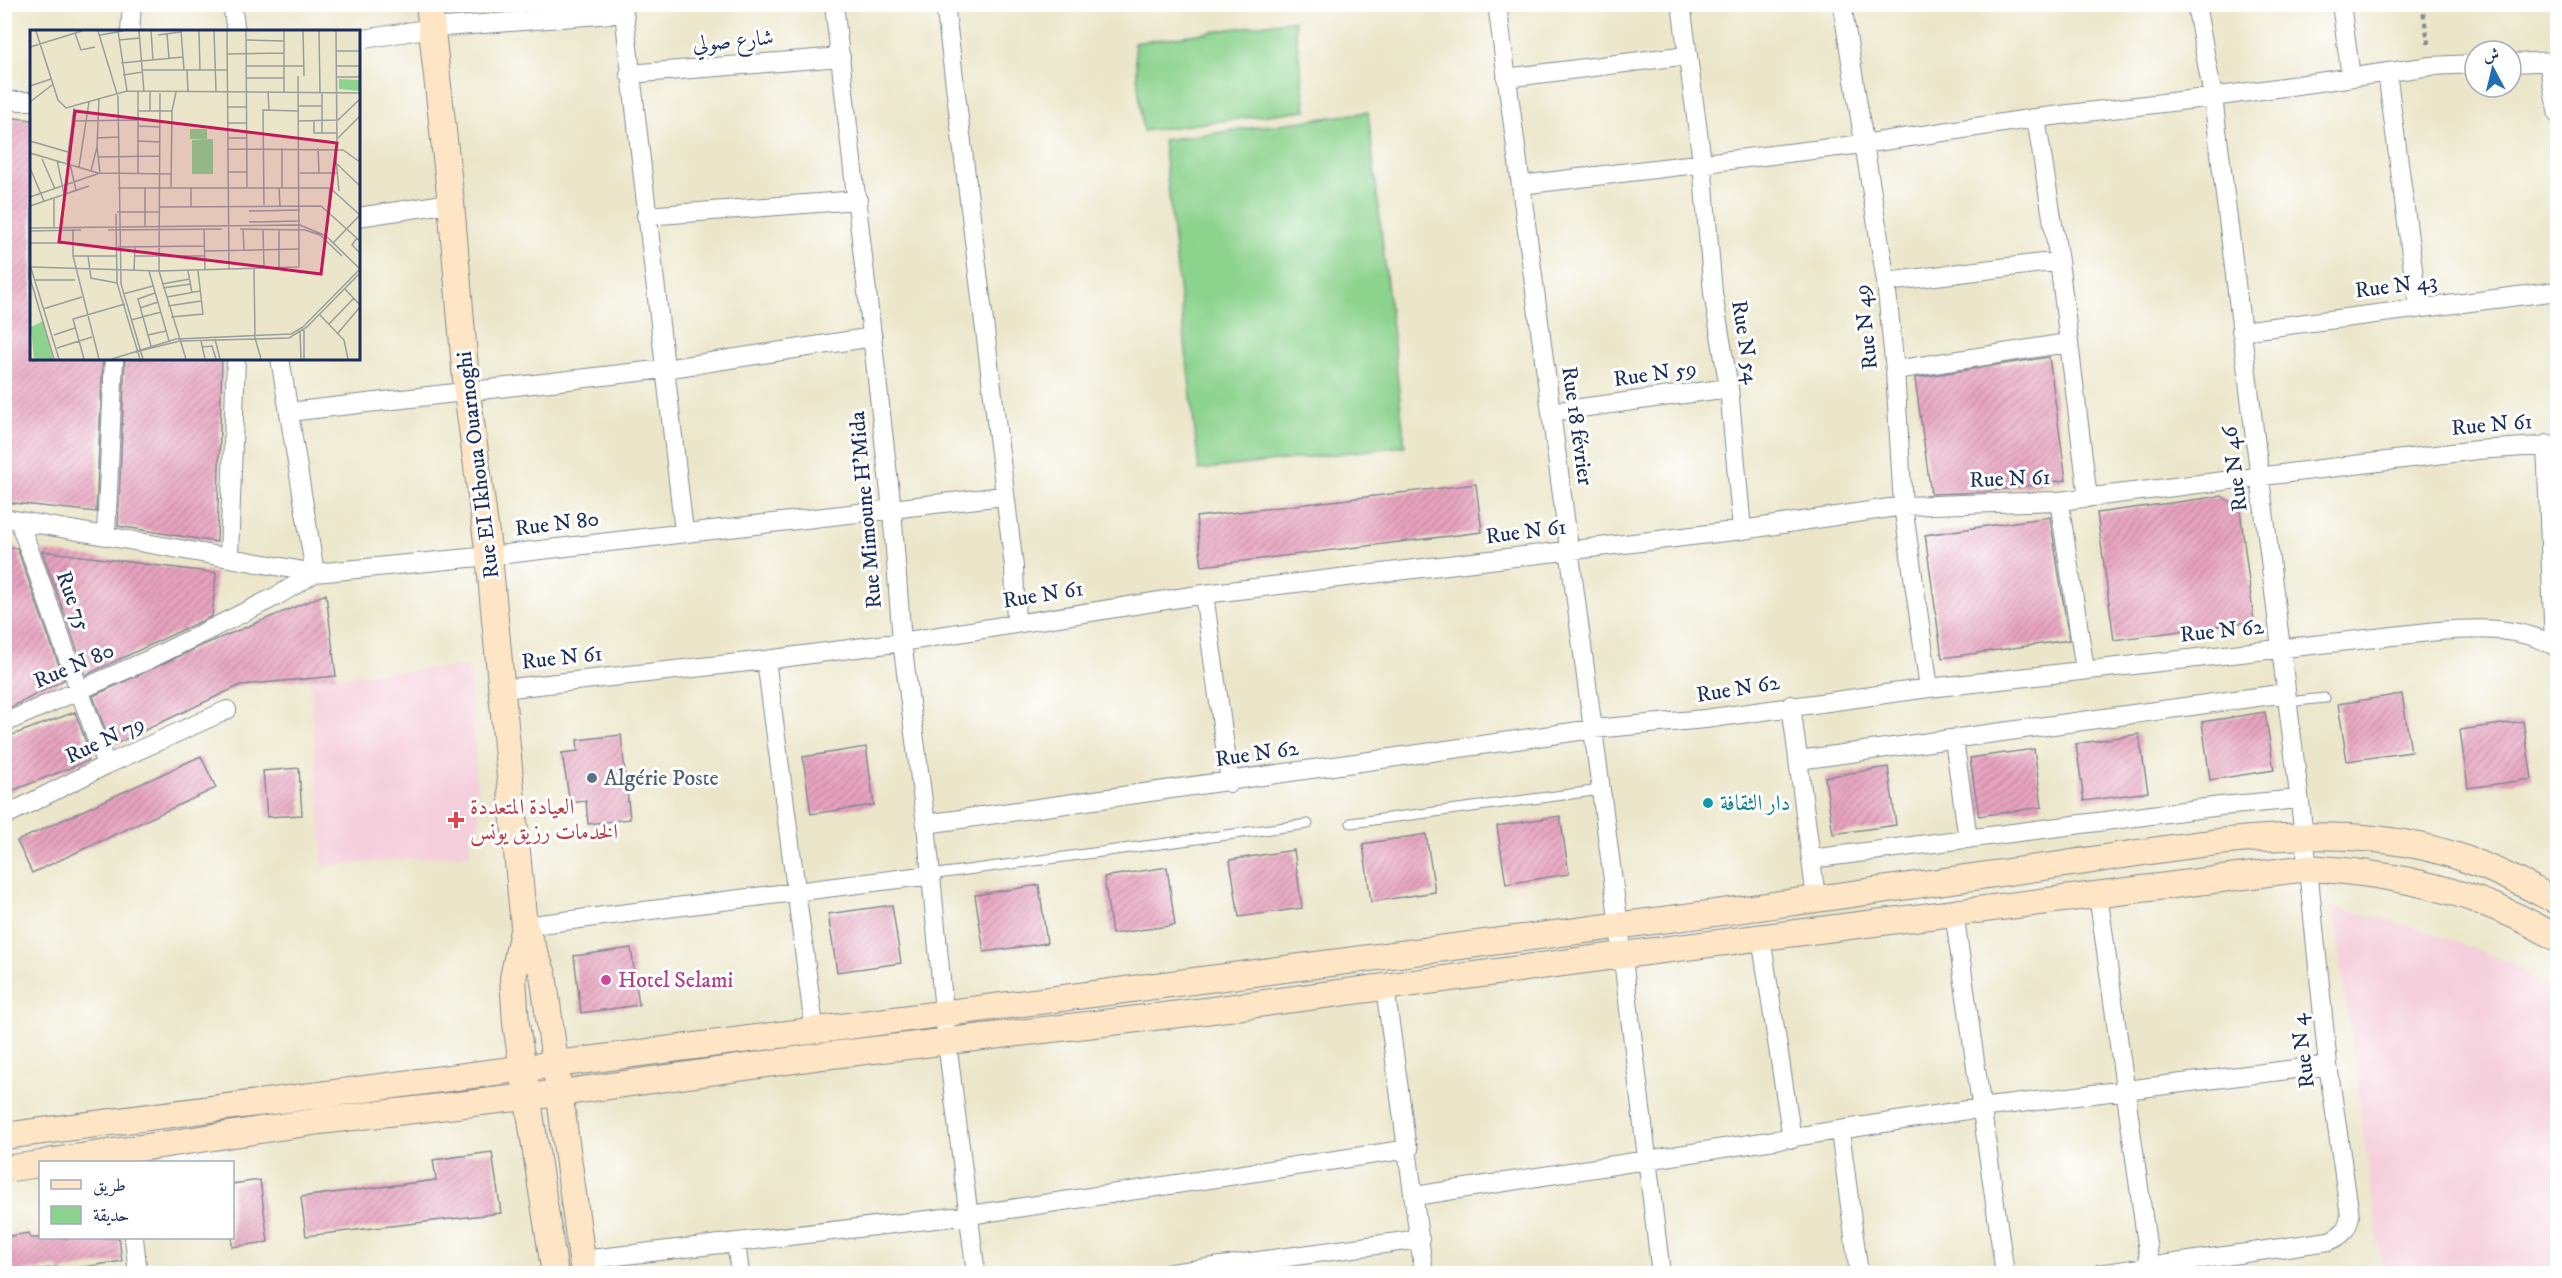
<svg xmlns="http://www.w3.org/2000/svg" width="2562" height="1278" viewBox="0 0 2562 1278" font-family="'IM FELL DW Pica',Amiri,serif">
  <defs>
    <pattern id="building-hatch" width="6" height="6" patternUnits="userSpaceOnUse" patternTransform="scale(1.5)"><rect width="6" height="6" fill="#e8a3be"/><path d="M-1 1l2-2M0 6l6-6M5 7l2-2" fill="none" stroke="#bb859e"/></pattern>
  </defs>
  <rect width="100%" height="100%" fill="#fff"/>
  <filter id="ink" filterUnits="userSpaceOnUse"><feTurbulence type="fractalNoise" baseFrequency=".0167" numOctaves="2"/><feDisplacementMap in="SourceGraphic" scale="12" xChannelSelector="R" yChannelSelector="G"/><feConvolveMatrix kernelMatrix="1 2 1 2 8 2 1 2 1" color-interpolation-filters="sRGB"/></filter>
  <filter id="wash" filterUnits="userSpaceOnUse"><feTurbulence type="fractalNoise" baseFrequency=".008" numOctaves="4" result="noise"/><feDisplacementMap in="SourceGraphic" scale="24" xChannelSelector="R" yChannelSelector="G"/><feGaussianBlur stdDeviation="1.35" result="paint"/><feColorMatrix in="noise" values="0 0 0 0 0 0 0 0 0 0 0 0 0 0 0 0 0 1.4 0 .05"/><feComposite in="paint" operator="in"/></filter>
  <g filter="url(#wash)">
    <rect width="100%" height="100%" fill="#ebe6c9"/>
    <path fill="#f5cfdb" d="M469 666 480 832 470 833V854L323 866 310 678Z
      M2333 907 2418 928 2512 963 2557 997V1273H2382Z"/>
    <path fill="#8cd38d" stroke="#548176" stroke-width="1.5" d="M1294 20 1306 110 1143 131 1134 43Z
      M1368 112 1405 446 1199 470 1163 140Z"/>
    <g id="blocks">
      <path fill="url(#building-hatch)" d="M5 117 32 120V358H103L96 512 4 502Z
        M2049 357 2066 480 1984 492 1931 494 1915 378Z
        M125 358H222L217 542 118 526Z
        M1476 484 1482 532 1202 566 1196 517Z
        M2222 496 2240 510 2254 621 2114 640 2097 513Z
        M2050 517 2069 640 1942 658 1925 535Z
        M4 547 17 548 64 680 4 711Z
        M42 551 216 573 212 616 86 675Z
        M326 594 336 676 241 685 111 746 93 696 210 642Z
        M2402 694 2411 752 2347 761 2338 704Z
        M75 712 91 756 87 758 88 761 4 794V738Z
        M2265 712 2274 770 2210 780 2202 722Z
        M2523 721 2532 779 2468 788 2460 730Z
        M2139 734 2148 792 2084 801 2076 744Z
        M621 735 630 819 588 824 586 801 570 803 562 753 578 751 577 740Z
        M866 747 874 805 811 814 803 757Z
        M2034 749 2042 807 1979 816 1970 758Z
        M201 756 216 788 32 873 17 841Z
        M1888 767 1896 825 1833 834 1825 777Z
        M299 768 302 815 267 817 263 771Z
        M1560 816 1569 874 1506 884 1497 826Z
        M1426 834 1435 892 1371 902 1363 844Z
        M1294 850 1302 908 1239 917 1230 860Z
        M1167 867 1175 925 1112 934 1104 877Z
        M1039 885 1047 943 984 952 975 895Z
        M892 905 901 963 837 972 828 914Z
        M631 948 639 1005 581 1013 574 956Z
        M492 1152 501 1213 306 1236 301 1197 436 1180 433 1160Z
        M260 1180 268 1242 232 1247V1184Z
        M29 1233 30 1238H119L122 1261 59 1271 58 1267 4 1274V1237Z"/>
    </g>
  </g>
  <g filter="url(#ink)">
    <use href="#blocks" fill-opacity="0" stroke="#838a94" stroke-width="1.5"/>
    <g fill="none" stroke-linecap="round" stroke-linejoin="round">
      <defs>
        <path id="lane" d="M2287 702 2325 698
          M1351 823 1601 790
          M930 875 1308 824"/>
        <path id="street" d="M232 4 236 32
          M623 4 684 532
          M834 4 892 510 902 642 926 824 947 1042 976 1274
          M945 4 1014 567 1016 624
          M1497 4 1619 926 1661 1274
          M1681 4 1702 162 1713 293 1729 388 1742 530
          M1842 4 1886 282 1895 370 1903 506 1929 688
          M2341 4 2351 77
          M130 32 132 4
          M358 40 432 28 624 13
          M2548 62 2558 115
          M2511 63 2558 61
          M2387 72 2418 307
          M629 74 841 57
          M1506 78 1688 55
          M4 101H32
          M2036 118 2059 261 2088 498
          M1521 185 1863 144 2036 118 2213 97 2431 66 2475 64
          M646 216 858 200
          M358 217 451 203
          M1886 282 2059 261
          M2241 331 2558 291
          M280 358 315 573
          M1895 370 2067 343
          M289 412 665 369 873 337
          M1551 412 1729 388
          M2546 444 2554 646
          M2059 501 2085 670
          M4 518 315 573
          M19 521 106 765
          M106 534 114 358
          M229 556 236 358
          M1204 594 1230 783
          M766 660 814 1027
          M502 689 766 660 902 642 1204 594 1742 530 1903 506 2059 501 2477 450 2558 445
          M1791 705 1816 898
          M4 723 148 660 275 597 315 573 489 556 1003 496
          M1954 740 1968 839
          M1799 760 2286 693
          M4 816 106 765 227 710
          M926 824 1593 729 1705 719 1929 688 2438 631C2478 628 2522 626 2558 648
          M1811 859 2221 806 2299 799
          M2098 894 2150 1266
          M1954 912 2005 1274
          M524 926 930 875
          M1761 937 1792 1139
          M1385 987 1424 1274
          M1840 1131 1859 1274
          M1415 1196 1980 1108 2328 1065
          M134 1238 138 1274
          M736 1242 740 1274
          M582 1260 970 1215 1409 1149
          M1163 1274 1420 1239
          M2099 1274 2329 1241C2343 1235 2347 1230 2350 1216L2328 1065 2308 868 2213 97 2196 4"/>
        <path id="secondary" d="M429 4 451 203 467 392 489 556 524 926 513 978 516 1024 555 1274
          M524 926 543 974 584 1274
          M4 1136C541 1062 1078 994 1615 926 1765 907 1915 885 2065 864 2159 850 2254 832 2349 837 2432 841 2486 863 2558 902
          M47 1162 320 1121 560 1093 823 1056 1205 1011 1623 955 2308 868C2395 873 2483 892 2558 939
          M4 1169 40 1164"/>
      </defs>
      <use href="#lane" stroke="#838a94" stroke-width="11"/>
      <use href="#street" stroke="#838a94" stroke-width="20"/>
      <use href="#secondary" stroke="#838a94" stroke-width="28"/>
      <path stroke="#838a94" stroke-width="4" stroke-dasharray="4.5 4.5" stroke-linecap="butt" d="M2422 4 2429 48"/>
      <use href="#lane" stroke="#fff" stroke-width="9"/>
      <use href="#street" stroke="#fff" stroke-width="18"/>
      <use href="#secondary" stroke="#fde5c5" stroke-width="26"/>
    </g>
  </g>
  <circle fill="#5c6f8a" stroke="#fff" stroke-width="2" cx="592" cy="778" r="6"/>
  <circle fill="#0f9aa8" stroke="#fff" stroke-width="2" cx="1708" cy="803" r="6"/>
  <path fill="#e0444e" stroke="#fff" stroke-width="2" d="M453 811h6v6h6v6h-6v6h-6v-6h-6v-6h6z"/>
  <circle fill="#d1479c" stroke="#fff" stroke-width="2" cx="606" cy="980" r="6"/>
  <g text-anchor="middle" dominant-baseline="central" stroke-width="6" stroke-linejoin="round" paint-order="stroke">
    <g font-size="22" fill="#1b2f5e" stroke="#fff">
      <text transform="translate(733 41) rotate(-5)">شارع صولي</text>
      <text transform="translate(2396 286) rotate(-7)">Rue N 43</text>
      <text transform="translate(1866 327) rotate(-96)">Rue N 49</text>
      <text transform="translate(1745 342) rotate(81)">Rue N 54</text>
      <text transform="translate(1655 374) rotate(-8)">Rue N 59</text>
      <text transform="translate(2492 425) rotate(-5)">Rue N 61</text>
      <text transform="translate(1577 426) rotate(82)">Rue 18 février</text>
      <text transform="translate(478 465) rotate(-97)">Rue EI Ikhoua Ouarnoghi</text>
      <text transform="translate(2235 469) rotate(-97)">Rue N 46</text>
      <text transform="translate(2010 479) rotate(-2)">Rue N 61</text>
      <text transform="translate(866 510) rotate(-95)">Rue Mimoune H'Mida</text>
      <text transform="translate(557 524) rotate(-7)">Rue N 80</text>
      <text transform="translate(1526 532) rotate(-7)">Rue N 61</text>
      <text transform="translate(1043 595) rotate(-9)">Rue N 61</text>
      <text transform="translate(73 601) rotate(70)">Rue 75</text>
      <text transform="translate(2222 631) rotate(-6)">Rue N 62</text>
      <text transform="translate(562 658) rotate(-6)">Rue N 61</text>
      <text transform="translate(74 666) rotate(-23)">Rue N 80</text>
      <text transform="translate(1738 689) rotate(-9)">Rue N 62</text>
      <text transform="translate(105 740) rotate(-25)">Rue N 79</text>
      <text transform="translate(1257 754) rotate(-8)">Rue N 62</text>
      <text transform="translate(2303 1051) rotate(-97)">Rue N 4</text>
    </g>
    <g font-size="22" fill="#4e5e75" stroke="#fff" text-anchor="start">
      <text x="604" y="778">Algérie Poste</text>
    </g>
    <g font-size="22" fill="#0d838f" stroke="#fff" text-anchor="start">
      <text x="1720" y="803">دار الثقافة</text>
    </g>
    <g font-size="22" fill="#be3a42" stroke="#fff" text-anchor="start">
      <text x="470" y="807">العيادة المتعددة<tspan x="470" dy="25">الخدمات رزيق يونس</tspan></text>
    </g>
    <g font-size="22" fill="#b23c85" stroke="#fff" text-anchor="start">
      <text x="618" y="980">Hotel Selami</text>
    </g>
  </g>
  <g transform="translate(30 30)">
    <rect width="330" height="330" fill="#ebe6c9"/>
    <path d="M309 49 330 50V61L309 59Z" fill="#8cd38d"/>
    <path d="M160 99H177V109H183V144H162V110L177 109H160ZM13 291 23 329H4L1 297Z" fill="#8cd38d"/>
    <path fill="none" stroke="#989d9e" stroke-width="1.5" d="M6 1 28 70 36 78 97 61 330 63M68 1 88 67 91 254 113 329M88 1 97 61M109 1 114 62M121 1 123 30M151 1 154 40M169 1 170 41M184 1 186 61M197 1 199 239M216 1 217 157M254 1V62M273 1 274 46M289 1 290 62M306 1 307 119M45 3 51 20 65 17M137 4 139 28M70 5 93 1M128 5 151 2M89 10 110 8M217 10 254 11M0 17 52 1M306 21H330M197 24 254 23M91 33 153 27M216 36H273M307 36H330M113 40H197M157 40 158 62M93 45 113 42M307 47H330M217 48H254M0 56 21 49M238 61 239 80M120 62V81M292 62V103M130 63 129 241 156 329M0 72 22 55M269 76H291M198 77H217M109 81H142M43 91 109 90M269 91 308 90 330 69M284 91V103H307M198 93H217M108 96 130 97M67 108 88 107M198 108H217M308 108 330 86M0 111 38 122M108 111 130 112M67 117 70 143M252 118V158M288 118 289 143M198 119 313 120 330 132M305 119 309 161M0 123 68 143M69 127 130 126M12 129 25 159M27 130 34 164M37 132 44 78M306 133 330 156M40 134 46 160M49 137 59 72M0 138 14 171M61 141 67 117 69 68M198 142H217M270 143H307M108 144V62M141 157 142 81 146 62M161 157V176M88 158H300L330 185M115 158V196M249 158 250 176M0 167 70 143 141 144M24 168V197M234 175 233 80 269 81M0 176 59 156M129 177 291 176 330 211M298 179 300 158M219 181 270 180M87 182H129M86 184 87 253 110 329M219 192 270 191M0 198 270 195 296 206 330 239M43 199V226L69 329M174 199 175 240M210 199 275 200 290 205 312 226M213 199 214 220M233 199 234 238M78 200 192 199M249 200V237M0 201 51 200M327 208 322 215 330 223M0 213H43M303 213 329 186M88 217 175 216M175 221 270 219M43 226H86M58 226 61 248 87 253M105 226H175M0 235 29 329M2 237 129 241 269 237 268 46M224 238 225 308 231 329M104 241 105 217M119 241 139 311M158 241 162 263M0 248 24 329M5 250H45M132 254 160 249M133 258 161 254M315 259 330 275M93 264 123 256M137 267 170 261M138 276 171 271M110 278 128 272M13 279 52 267M290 285 314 310 318 329M141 287 173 284 168 241M101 290 131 282M299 294 324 268M274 298V329M270 301 271 329M308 303 330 277M24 305 45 298M118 305 136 301M185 309 190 329M171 311 175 329M121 316 108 269 125 263M172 317 182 316 186 329M27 318 62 307M105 322 150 311 259 308 277 297 330 243M54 329 43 289 95 274M82 329 146 309 261 304 273 297 330 239"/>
    <path fill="#c2185b" fill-opacity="0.15" stroke="#c2185b" stroke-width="3" d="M45 81 307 113 291 244 29 212Z"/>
    <rect width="330" height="330" fill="none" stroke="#1b2f5e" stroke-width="3"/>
  </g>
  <rect width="2562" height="1278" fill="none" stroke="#fff" stroke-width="24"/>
  <rect x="39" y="1161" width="195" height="78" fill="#ffffff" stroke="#a4acbf" stroke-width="1.5"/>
  <rect x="51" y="1180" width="30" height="9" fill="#fde5c5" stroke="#a4acbf" stroke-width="1.5"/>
  <text x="93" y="1191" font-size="18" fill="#1b2f5e">طريق</text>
  <rect x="51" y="1206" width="30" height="18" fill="#8cd38d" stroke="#a4acbf" stroke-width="1.5"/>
  <text x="93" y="1221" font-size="18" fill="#1b2f5e">حديقة</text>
  <g transform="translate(2493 69) rotate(353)"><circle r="28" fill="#ffffff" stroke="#a4acbf" stroke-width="1.5"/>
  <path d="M0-4.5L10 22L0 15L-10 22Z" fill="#1f6fb2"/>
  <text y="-9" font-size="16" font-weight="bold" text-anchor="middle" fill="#1b2f5e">ش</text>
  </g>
</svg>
